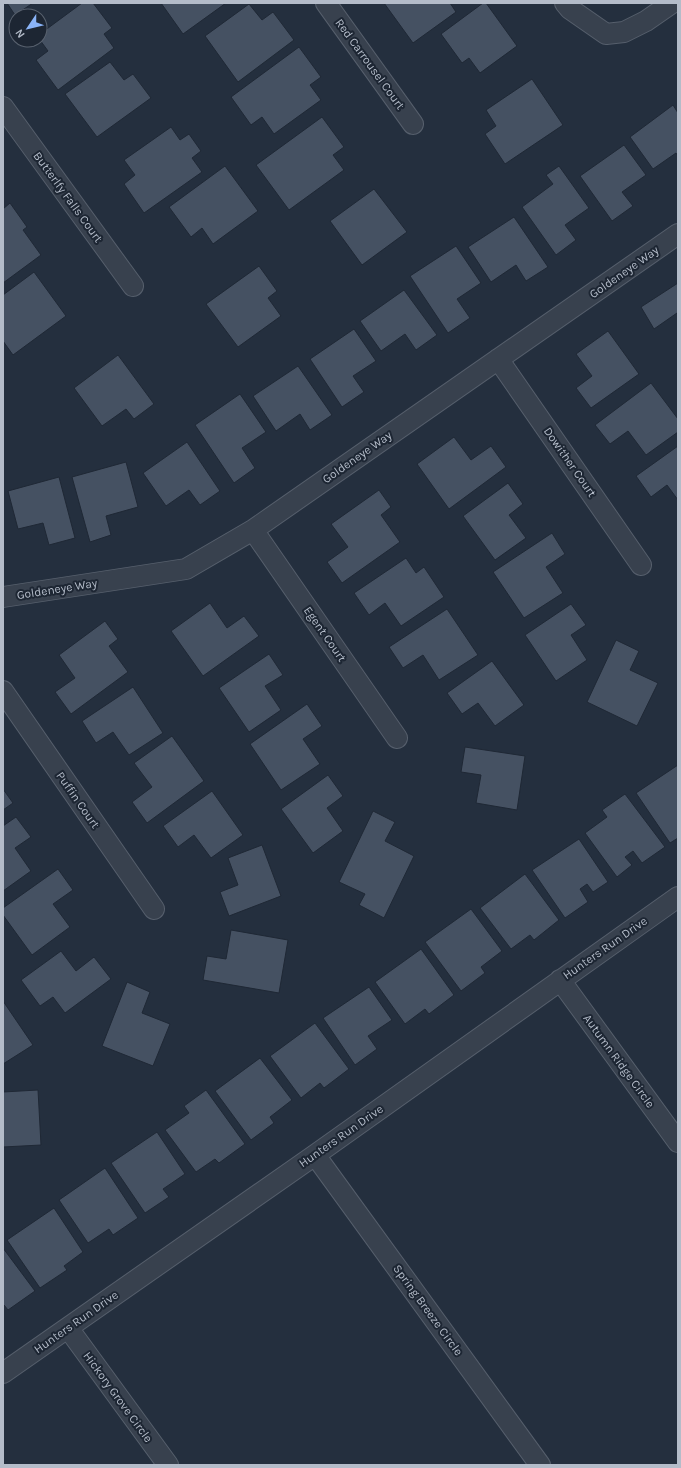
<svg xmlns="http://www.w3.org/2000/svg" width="681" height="1468" viewBox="0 0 681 1468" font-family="Karla,sans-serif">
  <rect width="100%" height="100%" fill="#242f3e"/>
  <path fill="#455162" stroke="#1f2835" d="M7 3H33L15 15Z
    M82 3H93L112 28 104 34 114 48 58 90 36 60 48 51 40 40V34Z
    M161 3H226L183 34Z
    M384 3H450L456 12 413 43Z
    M483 3H486L517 46 480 73 469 58 462 63 441 34Z
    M249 4 262 20 273 12 294 40 238 82 205 36Z
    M299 47 321 77 310 85 321 100 274 134 262 117 251 125 231 97Z
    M110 62 124 80 133 74 151 98 97 137 65 94Z
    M532 79 563 125 505 164 485 134 496 126 486 110Z
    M673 105 678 113V156L676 153 653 169 630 137Z
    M322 117 344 147 333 155 344 170 289 210 256 165Z
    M171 127 180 140 189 134 201 151 192 158 202 172 144 213 124 184 135 175 124 160Z
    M624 145 646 175 622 192 633 206 612 221 580 176Z
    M225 166 258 211 213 244 202 228 191 237 169 207Z
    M559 166 589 208 565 225 576 240 556 255 522 207 553 184 546 175Z
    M374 189 407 232 362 265 330 221Z
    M10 203 27 227 23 230 41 255 3 283V209Z
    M514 217 548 267 526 281 516 265 491 282 468 247Z
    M456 246 481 283 457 299 470 318 448 333 410 276Z
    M259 266 277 291 268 298 281 316 238 347 206 304Z
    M34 272 66 316 13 355 3 341V295Z
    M678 283V316L677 313 654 329 641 307Z
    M404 290 437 335 416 350 405 334 381 351 360 321Z
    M354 329 376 361 353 376 364 392 342 407 310 359Z
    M608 331 639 374 591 408 576 388 592 376 576 354Z
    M118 355 154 404 134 419 126 409 102 426 74 388Z
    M298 366 332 415 310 430 300 414 276 431 253 396Z
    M651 383 678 419V432L646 455 628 431 610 444 595 425Z
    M240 394 266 432 242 448 255 468 234 483 195 425Z
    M454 437 471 460 491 446 506 467 449 509 417 464Z
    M187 442 220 491 200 505 189 490 166 506 143 473Z
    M678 446V500L667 485 651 497 636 476Z
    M126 462 138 507 106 516 111 535 90 542 72 477Z
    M59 477 75 538 49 545 43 523 18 529 8 491Z
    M508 483 523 504 509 515 526 538 495 560 463 516Z
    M379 490 391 507 381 515 400 542 342 583 327 562 348 547 331 524Z
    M552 533 565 554 546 567 563 593 524 618 493 572Z
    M406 558 416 573 424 567 444 597 401 626 385 603 369 615 354 593Z
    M210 603 227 628 244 616 259 636 203 676 171 631Z
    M571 604 586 625 571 635 587 660 556 681 525 635Z
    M447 609 478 655 439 680 423 655 403 668 389 647Z
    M105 621 118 639 109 646 128 672 71 714 55 692 75 678 59 655Z
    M616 640 639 651 630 670 658 683 637 726 587 702Z
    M269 654 283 675 265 686 281 710 249 732 219 688Z
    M492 661 524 705 495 726 478 703 462 714 447 693Z
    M133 687 163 733 129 755 113 732 96 743 82 721Z
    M307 704 322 726 303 739 320 764 281 790 250 744Z
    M172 736 204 781 147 823 132 802 152 787 134 763Z
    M465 747 525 756 517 810 476 803 481 775 461 772Z
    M678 765V838L670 843 636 793Z
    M328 775 343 796 327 808 343 831 313 853 281 809Z
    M3 789 13 803 3 810Z
    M212 791 243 835 211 858 194 835 178 847 163 826Z
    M625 794 665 847 642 863 633 851 625 857 632 865 617 877 585 833 607 817 602 810Z
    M373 811 395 822 385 841 414 856 384 918 359 905 365 894 339 882Z
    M16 817 31 837 15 848 31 871 3 891V826Z
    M579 839 608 882 593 892 587 884 580 889 588 902 565 918 532 870Z
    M262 845 281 896 229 916 220 892 238 885 228 858Z
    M58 869 73 890 53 904 70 927 32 955 3 915V908Z
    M525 874 559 920 534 940 530 935 511 949 480 908Z
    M471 909 502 951 481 967 485 973 461 991 425 942Z
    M231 930 288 940 279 993 203 980 207 956 226 959Z
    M421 949 454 995 429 1014 425 1009 405 1024 375 982Z
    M61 951 76 971 94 957 111 979 65 1013 53 997 40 1006 21 980Z
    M127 982 150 992 142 1013 170 1024 153 1066 102 1046Z
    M369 987 392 1020 368 1036 377 1049 355 1065 323 1018Z
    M3 1001 33 1045 3 1064Z
    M315 1023 349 1069 324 1088 320 1083 301 1098 270 1056Z
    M260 1058 292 1100 270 1117 274 1123 251 1140 215 1091Z
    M38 1090 41 1145 3 1147V1092Z
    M206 1090 245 1144 219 1163 215 1159 196 1172 165 1130 189 1113 184 1106Z
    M157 1132 185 1174 163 1189 169 1197 145 1213 111 1163Z
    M105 1168 138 1218 113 1235 109 1229 88 1243 59 1200Z
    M54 1208 83 1252 64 1266 67 1270 40 1288 7 1240Z
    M3 1248 35 1291 8 1310 4 1305 3 1306Z"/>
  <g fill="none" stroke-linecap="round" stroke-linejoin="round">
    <defs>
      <path id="minor" d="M326 3 413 124
        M565 3 570 9 606 34 624 32 646 21 672 3
        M3 107 133 286
        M498 359 641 565
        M253 530 397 738
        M3 597 186 569 253 530 678 234
        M3 691 154 909
        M560 980 678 1142
        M315 1155 540 1465
        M68 1328 168 1465
        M3 1373 315 1155 678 897"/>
    </defs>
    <use href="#minor" stroke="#565f6c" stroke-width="22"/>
    <use href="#minor" stroke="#38414e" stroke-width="20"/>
  </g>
  <g text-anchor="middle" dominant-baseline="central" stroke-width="4" stroke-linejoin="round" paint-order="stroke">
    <g font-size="12" fill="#b4bcc9" stroke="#1d2633">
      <text transform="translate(370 64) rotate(54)">Red Carrousel Court</text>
      <text transform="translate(68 197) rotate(54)">Butterlfy Falls Court</text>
      <text transform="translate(624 272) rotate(-35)">Goldeneye Way</text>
      <text transform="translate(357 457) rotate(-35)">Goldeneye Way</text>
      <text transform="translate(570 462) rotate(55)">Dowither Court</text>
      <text transform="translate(57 589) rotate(-9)">Goldeneye Way</text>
      <text transform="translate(325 634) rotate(55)">Egent Court</text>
      <text transform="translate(78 800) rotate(55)">Puffin Court</text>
      <text transform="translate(605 948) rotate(-35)">Hunters Run Drive</text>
      <text transform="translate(619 1061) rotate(54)">Autumn Ridge Circle</text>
      <text transform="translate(341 1136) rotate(-35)">Hunters Run Drive</text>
      <text transform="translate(428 1310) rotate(54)">Spring Breeze Circle</text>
      <text transform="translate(76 1322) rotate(-35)">Hunters Run Drive</text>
      <text transform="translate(118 1397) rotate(54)">Hickory Grove Circle</text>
    </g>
  </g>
  <rect width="681" height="1468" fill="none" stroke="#b4bcc9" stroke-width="8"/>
  <g transform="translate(28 28) rotate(235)"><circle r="19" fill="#1d2633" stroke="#59626f"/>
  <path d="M0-3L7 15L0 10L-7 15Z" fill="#8ab4f8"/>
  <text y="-6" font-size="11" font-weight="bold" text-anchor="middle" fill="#b4bcc9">N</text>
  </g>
</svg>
